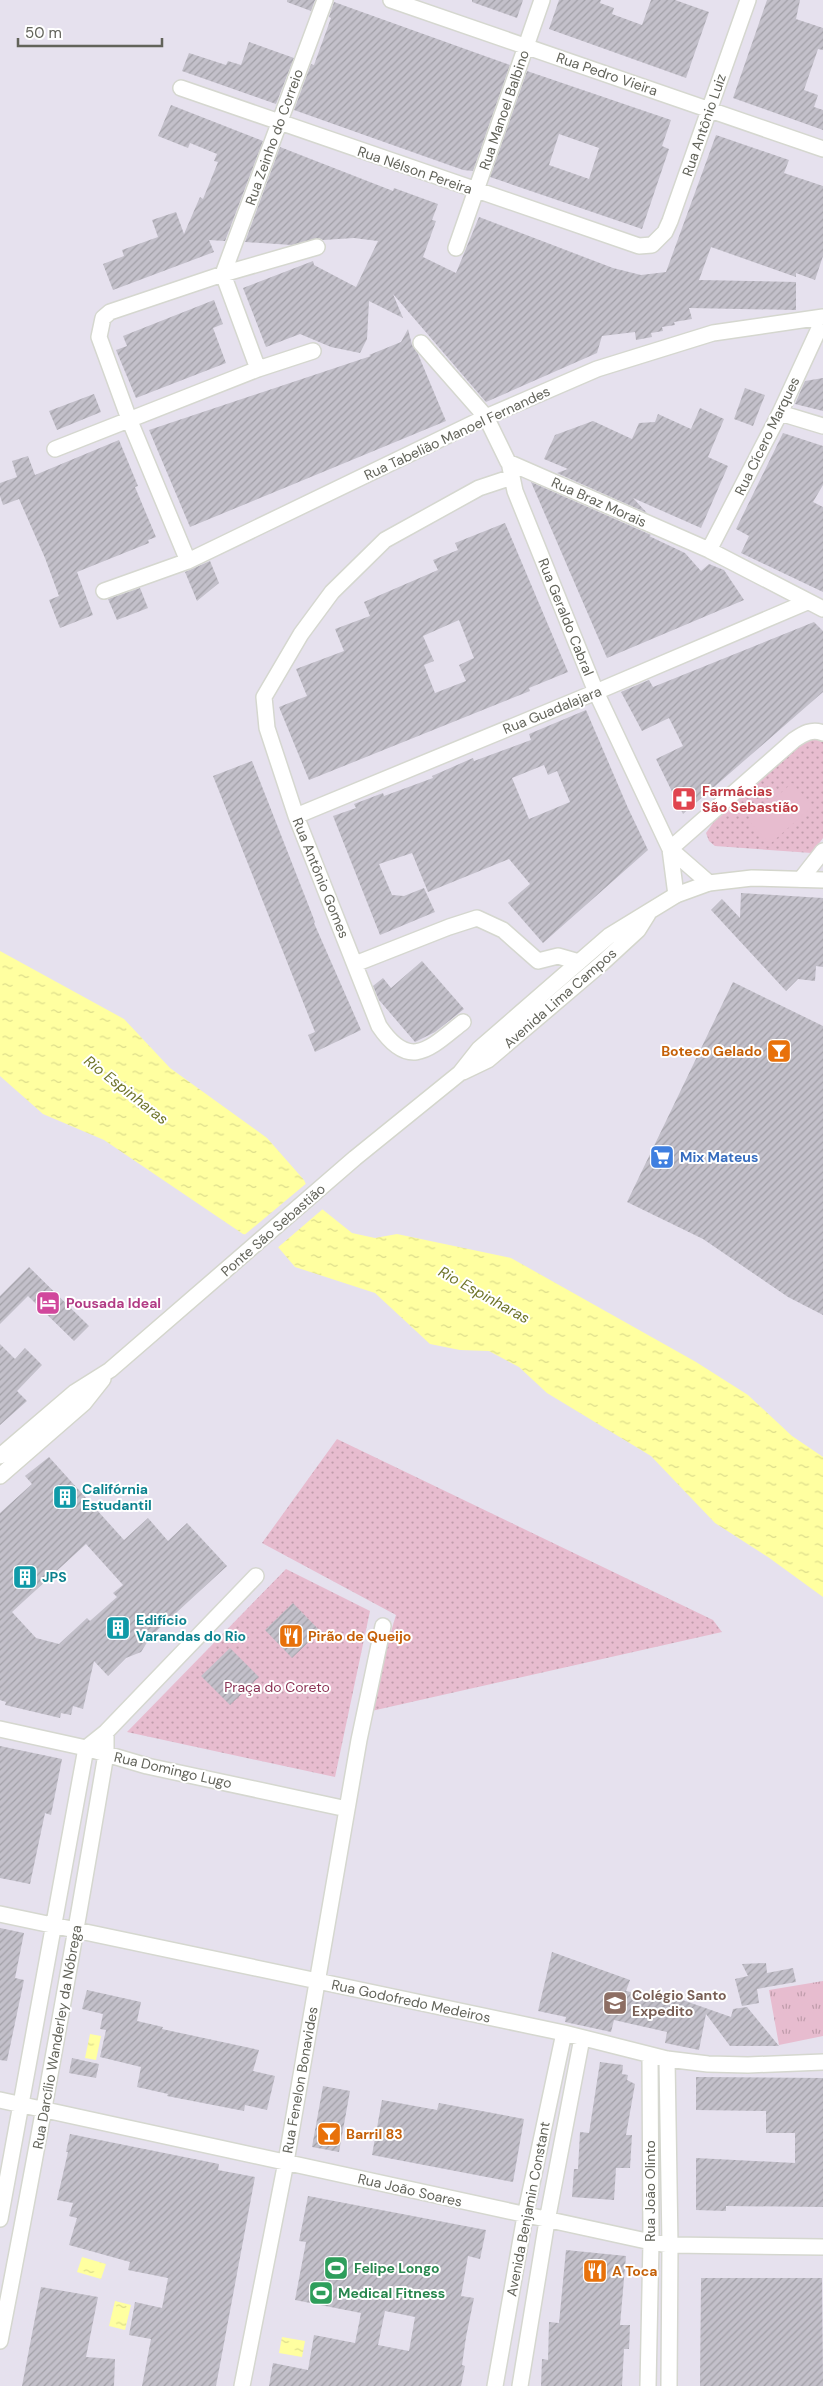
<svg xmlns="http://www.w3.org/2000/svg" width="823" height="2386" viewBox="0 0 823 2386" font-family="'DM Sans',sans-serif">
  <defs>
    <pattern id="grass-tufts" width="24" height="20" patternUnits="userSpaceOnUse" patternTransform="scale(1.25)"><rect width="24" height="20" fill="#e7bccf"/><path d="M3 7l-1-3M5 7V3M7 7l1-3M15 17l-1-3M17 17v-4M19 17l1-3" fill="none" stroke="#bf9cab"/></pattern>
    <pattern id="park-dots" width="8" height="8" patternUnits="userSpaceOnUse" patternTransform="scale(1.25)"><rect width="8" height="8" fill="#e7bccf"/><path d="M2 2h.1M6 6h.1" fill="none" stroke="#bf9cab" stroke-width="1.8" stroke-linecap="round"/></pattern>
    <pattern id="water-ripples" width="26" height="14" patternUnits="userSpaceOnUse" patternTransform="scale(1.25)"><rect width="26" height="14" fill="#ffffa0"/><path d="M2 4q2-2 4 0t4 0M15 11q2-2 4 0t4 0" fill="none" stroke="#dddd8c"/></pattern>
    <pattern id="building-hatch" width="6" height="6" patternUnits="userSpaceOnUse" patternTransform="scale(1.25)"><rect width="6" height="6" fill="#c3c0ca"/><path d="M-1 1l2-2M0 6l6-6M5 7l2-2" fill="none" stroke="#a2a0a7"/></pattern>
  </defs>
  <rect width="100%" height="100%" fill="#e6e1ee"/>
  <path fill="url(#grass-tufts)" d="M823 1981V2036L779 2045 769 1990Z"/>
  <path fill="url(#park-dots)" d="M809 738H823V838L812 853 715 846 709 841 706 833 715 820Z
    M337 1439 713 1620 722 1632 367 1712 396 1615 262 1543Z
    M286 1569 370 1611 335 1777 127 1732Z"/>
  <path fill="#e7bccf" d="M792 783 813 806 770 844 749 821Z"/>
  <path fill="url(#water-ripples)" d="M0 951 124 1019 170 1068 267 1138 304 1180 311 1195 262 1238 243 1234 104 1140 43 1114 0 1076Z
    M322 1209 352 1233 375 1238 397 1234 511 1258 696 1362 748 1395 792 1436 823 1457V1597L768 1557 715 1523 651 1456 547 1393 519 1367 489 1351 460 1350 430 1344 375 1293 295 1267 278 1247Z
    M90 2034 101 2036 96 2060 85 2058Z
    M82 2257 106 2264 101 2279 77 2272Z
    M115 2301 131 2305 125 2330 109 2326Z
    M282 2337 305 2341 302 2357 279 2353Z"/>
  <path fill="#e6e1ee" d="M308 1182 314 1196 324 1208 276 1249 263 1240 242 1237Z"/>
  <path fill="url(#building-hatch)" fill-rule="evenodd" d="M287 0H315L311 11 287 2Z
    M472 0H523L517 18 472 2Z
    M559 0H601L600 3 614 8 612 14 642 25 651 0H675L709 12 686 78 549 29Z
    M767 0H800L796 19 823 28V50L818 49 804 90 818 95 814 107 823 110V130L733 98Z
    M334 2 510 65 473 171 463 170 294 110 311 64 314 65 331 18 329 17Z
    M249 42 294 58 276 104 182 71 189 53 226 65 228 61 241 65Z
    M527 71 671 120 662 146 669 149 642 229 490 177ZM559 134 599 148 589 179 549 165Z
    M171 105 263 141 225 241 209 240 214 252 113 290 103 264 124 256 122 250 158 237 152 220 176 212 184 234 200 197 203 199 218 162 214 161 217 154 190 143 188 148 158 136Z
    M716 135 789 160 784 173 823 186V256L815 280 796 273V277L711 247 699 280 796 282V310L689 308 692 319 674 322 675 325 662 327 663 331 651 333 652 337 636 340 635 332 602 336 597 353 486 402 393 294 403 318 369 301 367 339 360 353 331 347 300 334 266 347 243 288 313 261 314 265 356 287 378 241 354 238 323 240 319 238 292 245 245 242 280 147 393 191 394 188 438 204 432 220 436 221 423 257 456 273 479 217 613 268 641 275 666 272Z
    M214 300 223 324 213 328 226 363 136 398 116 350 127 346 123 336Z
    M408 329 412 345 418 354 446 421 190 527 149 430 371 356 369 355 401 342Z
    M823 378V411L795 404 805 381Z
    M745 388 765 395 753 426 734 419Z
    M94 394 101 412 57 430 49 411Z
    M700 408 724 419 708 457 728 466 701 528 633 498 647 513 557 473 568 469 544 459 555 435 593 421 632 439 639 423 655 422 658 414 691 429Z
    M783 433 823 446V485L813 502 823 507V592L741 553 749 536 736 529Z
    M119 440 138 486 135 487 156 537 148 540 149 543 77 572 93 615 60 628 49 600 59 596 45 558 19 499 3 505 0 496V483L17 477 12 461 28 456 35 475Z
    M531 482 651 535 649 536 685 553 701 571 709 564 724 570 744 600 607 658Z
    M505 523 568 672 529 688 530 691 309 780 279 707 307 696 296 669 344 651 335 629 370 616 364 602 438 570 433 560 458 550 455 543ZM459 620 474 658 459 665 466 681 435 693 424 665 434 661 423 636Z
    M210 561 219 583 197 601 185 572Z
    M140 588 148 608 117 620 108 599Z
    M814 622 823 631V692L683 814 656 759 683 746 669 718 642 731 621 692 649 680 653 687Z
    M586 710 628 808 648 850 543 943 508 903 530 884 509 859 428 892 412 853 379 864 392 895 404 896 424 888 435 912 380 935 333 816 356 808 354 804 383 793 384 796 433 778 432 776 473 758 474 761 531 740 529 734ZM544 765 548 775 557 771 570 802 529 819 512 778Z
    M252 761 315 922 314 923 361 1030 315 1052 308 1035 315 1032 213 776Z
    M741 893 823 898V967L816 966 815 981 798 979 786 991 711 910 722 899 740 918Z
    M422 961 464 1009 435 1032 415 1042 379 1000 373 986 383 978 391 988Z
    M733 982 823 1026V1315L788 1297 703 1239 627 1202Z
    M29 1267 89 1326 74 1341 28 1296 0 1324V1296Z
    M0 1344 15 1359 25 1348 42 1365 17 1391 27 1401 0 1425Z
    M49 1457 124 1540 148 1518 168 1541 187 1523 227 1566 151 1636 141 1652 126 1658 108 1676 94 1661 83 1709 73 1706 71 1715 61 1713 60 1718 5 1705 6 1702 0 1700V1513L32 1484 25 1476ZM86 1544 123 1585 113 1593 117 1597 90 1621 87 1618 59 1644 36 1638 12 1612Z
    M293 1603 320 1631 292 1658 265 1630Z
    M230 1648 259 1677 230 1705 201 1676Z
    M0 1746 62 1759 51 1815 45 1813 30 1884 0 1878Z
    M0 1928 24 1933 15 1978 24 1980 7 2061 0 2060Z
    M552 1952 630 1980 626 1991 673 2001 674 1997 731 2017 733 2009 747 2007 779 2046H730L706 2014 699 2050 665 2043 667 2032 614 2020 611 2032 565 2022 566 2017 538 2011Z
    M766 1963 767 1973 793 1968 796 1982 757 1989 759 2003 742 2006 735 1979 748 1976 742 1964Z
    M87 1990 141 2002 137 2021 163 2027 162 2029 259 2050 253 2071 275 2076 267 2110 245 2105 244 2111 167 2096 168 2094 137 2087 141 2067 100 2057 106 2030 100 2029 103 2014 82 2009Z
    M72 2058 99 2064 96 2078 69 2073Z
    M600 2062 623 2065 622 2074 628 2075 627 2080 635 2084 626 2135H632L630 2168H616L614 2200 572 2197 574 2169H578L580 2132 589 2133Z
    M696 2077 823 2078V2207L726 2206V2211L696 2210V2158L795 2163V2133H766V2111L696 2110Z
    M323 2086 350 2091 339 2152 312 2147Z
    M382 2100 437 2110 439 2103 524 2119 513 2182 372 2155Z
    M70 2134 219 2164 218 2170 255 2177 216 2386H142L151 2339 129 2335 135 2302 162 2308 168 2278 128 2270 130 2262 69 2245 77 2218 69 2216 73 2203 57 2200 68 2152H66Z
    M308 2196 486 2230 480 2259 468 2256 461 2296 474 2298 466 2337 462 2365 465 2366 461 2386H269L273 2363 308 2370 314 2335 355 2343 361 2313 295 2300 306 2242 299 2241ZM385 2311 415 2317 409 2351 378 2345Z
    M566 2250 626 2256 620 2325H630L629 2349H624L622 2386H541L542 2359 548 2360 549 2322 559 2323Z
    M701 2278H822L823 2386H700Z
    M41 2287 98 2297 86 2357 115 2359 114 2386H22Z"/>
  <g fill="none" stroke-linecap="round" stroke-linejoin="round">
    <defs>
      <path id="minor" d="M391 0 823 149
        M181 88 639 246 652 245 665 232 670 221 748 0
        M456 248 542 0
        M421 343 486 417 508 462 709 550 823 609
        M258 369 223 274 325 0
        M780 413 823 426
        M55 449 258 369 313 351
        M510 467 515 491 596 692 670 849 676 895
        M709 550 780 413 823 320
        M188 561 129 419 99 337 103 318 110 312 223 274 317 247
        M104 591 188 561 486 417 597 369 713 333 823 317
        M296 816 596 692 807 602
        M670 849 794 740C803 734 812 728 823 733
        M670 849 709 883
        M801 879 823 851
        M355 964 449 927 477 918 503 930 538 961 558 956 579 962
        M463 1022C430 1048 410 1072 379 1026L296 816 267 728 264 697 301 634 332 592 385 540 479 488 512 477
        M0 1729 86 1748 147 1766 347 1809
        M0 1914 564 2033 667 2059 708 2064 748 2065 823 2062
        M667 2059 670 2245 669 2386
        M0 2100 651 2242 670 2245 823 2247
        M0 2219 86 1748 106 1732 256 1576
        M0 2341C38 2146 73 1950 106 1754V1732
        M242 2386 286 2162 359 1740 383 1626
        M495 2386 525 2216 564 2033
        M520 2386 547 2221 582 2038
        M648 2386 651 2242 650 2056"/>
      <path id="secondary" d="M463 1072 488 1060 601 964 638 930 648 914
        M0 1456 75 1392 110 1370 355 1158 460 1073 479 1049 609 936 676 895 709 883 752 878 823 880
        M0 1476 84 1403 103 1379"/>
    </defs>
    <use href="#minor" stroke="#d5d7cf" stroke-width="18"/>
    <use href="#secondary" stroke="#d4d6cc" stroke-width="18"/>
    <use href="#minor" stroke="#fff" stroke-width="15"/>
    <use href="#secondary" stroke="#fff" stroke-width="15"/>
  </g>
  <defs>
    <symbol id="pharmacy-square" viewBox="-11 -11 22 22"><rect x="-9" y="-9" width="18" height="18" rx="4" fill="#e0444e" stroke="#fff"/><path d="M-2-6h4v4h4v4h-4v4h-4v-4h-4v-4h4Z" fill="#fff"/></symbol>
    <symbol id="bar-square" viewBox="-11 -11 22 22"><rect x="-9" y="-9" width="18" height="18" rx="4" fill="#e8710a" stroke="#fff"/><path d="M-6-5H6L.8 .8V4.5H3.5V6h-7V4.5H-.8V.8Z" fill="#fff"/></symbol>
    <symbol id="supermarket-square" viewBox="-11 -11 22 22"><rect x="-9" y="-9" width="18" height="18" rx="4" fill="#3f7fe0" stroke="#fff"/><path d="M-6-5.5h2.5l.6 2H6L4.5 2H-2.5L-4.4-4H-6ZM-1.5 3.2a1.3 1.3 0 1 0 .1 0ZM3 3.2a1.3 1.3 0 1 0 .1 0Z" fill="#fff"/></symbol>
    <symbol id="hotel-square" viewBox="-11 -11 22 22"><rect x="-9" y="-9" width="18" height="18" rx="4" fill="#d1479c" stroke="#fff"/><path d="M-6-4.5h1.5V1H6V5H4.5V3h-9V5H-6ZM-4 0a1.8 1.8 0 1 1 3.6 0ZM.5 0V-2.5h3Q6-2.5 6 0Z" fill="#fff"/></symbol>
    <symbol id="building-square" viewBox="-11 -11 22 22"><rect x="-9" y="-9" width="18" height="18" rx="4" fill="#0f9aa8" stroke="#fff"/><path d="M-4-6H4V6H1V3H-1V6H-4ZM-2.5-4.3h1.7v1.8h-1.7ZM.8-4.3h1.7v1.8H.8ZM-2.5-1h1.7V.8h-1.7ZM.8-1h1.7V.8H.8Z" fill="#fff"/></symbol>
    <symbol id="restaurant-square" viewBox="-11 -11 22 22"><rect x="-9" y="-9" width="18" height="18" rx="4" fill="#e8710a" stroke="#fff"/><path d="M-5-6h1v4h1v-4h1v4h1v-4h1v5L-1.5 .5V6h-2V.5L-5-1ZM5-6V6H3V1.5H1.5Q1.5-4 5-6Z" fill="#fff"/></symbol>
    <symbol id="school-square" viewBox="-11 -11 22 22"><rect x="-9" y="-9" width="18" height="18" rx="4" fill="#8d6e63" stroke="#fff"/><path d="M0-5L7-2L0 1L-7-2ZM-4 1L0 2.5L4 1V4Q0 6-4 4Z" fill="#fff"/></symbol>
    <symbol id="stadium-square" viewBox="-11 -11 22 22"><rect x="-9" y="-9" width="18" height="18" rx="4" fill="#2e9e5b" stroke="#fff"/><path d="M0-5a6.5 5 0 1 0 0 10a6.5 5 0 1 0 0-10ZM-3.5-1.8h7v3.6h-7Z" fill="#fff"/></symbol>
  </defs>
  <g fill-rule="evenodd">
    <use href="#pharmacy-square" x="670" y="785" width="28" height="28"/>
    <use href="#bar-square" x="765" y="1037" width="28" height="28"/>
    <use href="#supermarket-square" x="648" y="1143" width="28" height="28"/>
    <use href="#hotel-square" x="34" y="1289" width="28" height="28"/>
    <use href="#building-square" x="51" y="1483" width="28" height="28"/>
    <use href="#building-square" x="11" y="1563" width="28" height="28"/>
    <use href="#building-square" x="104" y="1614" width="28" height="28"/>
    <use href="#restaurant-square" x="277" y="1622" width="28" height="28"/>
    <use href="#school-square" x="601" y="1989" width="28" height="28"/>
    <use href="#bar-square" x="315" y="2120" width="28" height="28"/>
    <use href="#stadium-square" x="322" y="2254" width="28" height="28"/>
    <use href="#restaurant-square" x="581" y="2257" width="28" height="28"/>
    <use href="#stadium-square" x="307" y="2279" width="28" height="28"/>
  </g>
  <g text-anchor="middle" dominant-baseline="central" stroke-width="4" stroke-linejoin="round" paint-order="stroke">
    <g font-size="14" fill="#62635a" stroke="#fff">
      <text transform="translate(607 74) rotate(19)">Rua Pedro Vieira</text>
      <text transform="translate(504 110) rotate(-71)">Rua Manoel Balbino</text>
      <text transform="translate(704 125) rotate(-71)">Rua Antônio Luiz</text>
      <text transform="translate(274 137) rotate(-70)">Rua Zeinho do Correio</text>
      <text transform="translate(415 170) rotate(19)">Rua Nélson Pereira</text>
      <text transform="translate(457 433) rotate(-25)">Rua Tabelião Manoel Fernandes</text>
      <text transform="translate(767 436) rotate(-64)">Rua Cícero Marques</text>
      <text transform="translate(599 502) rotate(24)">Rua Braz Morais</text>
      <text transform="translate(566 617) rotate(68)">Rua Geraldo Cabral</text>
      <text transform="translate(552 710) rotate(-22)">Rua Guadalajara</text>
      <text transform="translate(321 878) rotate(68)">Rua Antônio Gomes</text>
      <text transform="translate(560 998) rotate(-41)">Avenida Lima Campos</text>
      <text transform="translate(273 1230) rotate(-41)">Ponte São Sebastião</text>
      <text transform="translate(173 1770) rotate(13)">Rua Domingo Lugo</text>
      <text transform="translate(411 2001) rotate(12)">Rua Godofredo Medeiros</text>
      <text transform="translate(57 2037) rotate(-80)">Rua Darcílio Wanderley da Nóbrega</text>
      <text transform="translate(300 2080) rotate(-80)">Rua Fenelon Bonavides</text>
      <text transform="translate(410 2190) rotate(13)">Rua João Soares</text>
      <text transform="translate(650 2191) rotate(-90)">Rua João Olinto</text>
      <text transform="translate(528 2209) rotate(-79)">Avenida Benjamin Constant</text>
    </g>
    <g font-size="14" font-weight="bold" fill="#be3a42" stroke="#fff" text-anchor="start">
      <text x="702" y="791">Farmácias<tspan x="702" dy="16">São Sebastião</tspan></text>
    </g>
    <g font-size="14" font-weight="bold" fill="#c56008" stroke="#fff" text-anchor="start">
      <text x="762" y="1051" text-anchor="end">Boteco Gelado</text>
      <text x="308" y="1636">Pirão de Queijo</text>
      <text x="346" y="2134">Barril 83</text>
      <text x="612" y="2271">A Toca</text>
    </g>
    <g font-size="14" font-weight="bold" fill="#366cbe" stroke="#fff" text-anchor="start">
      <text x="680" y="1157">Mix Mateus</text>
    </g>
    <g font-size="14" font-weight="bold" fill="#b23c85" stroke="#fff" text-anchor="start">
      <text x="66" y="1303">Pousada Ideal</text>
    </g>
    <g font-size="14" font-weight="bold" fill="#0d838f" stroke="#fff" text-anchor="start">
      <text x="82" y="1489">Califórnia<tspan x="82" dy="16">Estudantil</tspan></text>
      <text x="42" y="1577">JPS</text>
      <text x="136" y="1620">Edifício<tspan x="136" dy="16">Varandas do Rio</tspan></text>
    </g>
    <g font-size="14" fill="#8a3254" stroke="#fff">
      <text x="277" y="1687">Praça do Coreto</text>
    </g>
    <g font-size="14" font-weight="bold" fill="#785e54" stroke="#fff" text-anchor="start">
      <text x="632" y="1995">Colégio Santo<tspan x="632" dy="16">Expedito</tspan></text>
    </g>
    <g font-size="14" font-weight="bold" fill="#27864d" stroke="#fff" text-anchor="start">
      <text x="354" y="2268">Felipe Longo</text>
      <text x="338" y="2293">Medical Fitness</text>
    </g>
    <g font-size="15" font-style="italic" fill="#6f752a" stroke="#fff">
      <text transform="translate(126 1090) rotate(38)">Rio Espinharas</text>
      <text transform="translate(484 1295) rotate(29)">Rio Espinharas</text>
    </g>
  </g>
  <path d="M18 38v8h144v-8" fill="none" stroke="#62635a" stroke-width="2.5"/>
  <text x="25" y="38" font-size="15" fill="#62635a" stroke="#ffffff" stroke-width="4" paint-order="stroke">50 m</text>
</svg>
